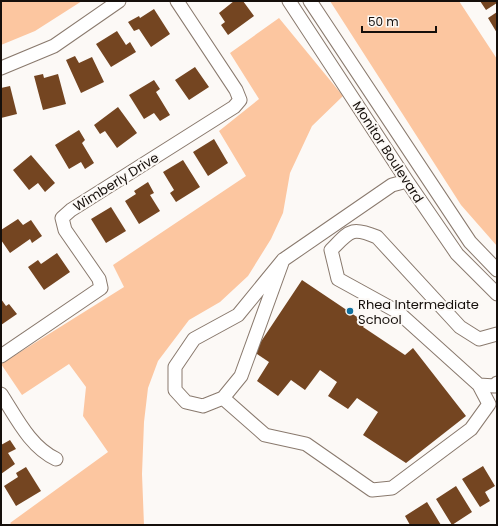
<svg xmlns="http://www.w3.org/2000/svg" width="498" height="526" viewBox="0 0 498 526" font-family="Poppins,sans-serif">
  <rect width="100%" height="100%" fill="#fcf9f6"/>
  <path fill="#fcc6a0" d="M1 1H82L35 31 1 45Z
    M330 1H459L497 59V246L461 205Z
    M279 18 343 96 312 126 290 173 283 213 271 239 248 276 220 302 189 320 158 361 148 388 144 422 142 474 144 525H12L10 523 108 452 83 416 86 387 69 364 22 395 1 364 124 287 113 265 246 176 219 131 259 99 230 53Z"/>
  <path fill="#744521" d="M234 1H243L254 16 228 35 221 25 225 22 219 13Z
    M480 1H497V3L486 10Z
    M154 9 170 34 151 47 139 29 134 31 128 22 139 16 140 18Z
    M497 12V33L488 18Z
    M117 31 126 45 130 42 136 52 111 67 96 44Z
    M75 56 79 63 92 57 104 82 81 93 66 60Z
    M195 67 209 87 189 100 175 80Z
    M43 74 44 78 58 74 66 104 43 110 34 76Z
    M154 80 160 89 156 92 170 115 160 121 154 113 144 119 129 95Z
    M10 86 17 114 1 118V88Z
    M118 107 137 133 117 148 105 131 100 134 94 125Z
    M79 130 85 140 82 143 94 163 85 169 81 162 69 169 55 145Z
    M214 139 228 163 208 176 193 152Z
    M31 155 55 183 45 192 38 183 29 190 13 170Z
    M183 160 200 187 176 202 170 193 174 190 163 172Z
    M148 182 154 193 150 195 160 211 139 224 125 201 136 194 134 191Z
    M111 207 126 231 106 243 91 219Z
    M18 219 23 225 31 220 42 236 32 243 30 239 10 253 1 240V230Z
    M57 253 70 272 44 290 28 267 38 260 41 264Z
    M302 280 366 323 363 327 405 355 413 348 466 416 406 463 363 435 378 412 357 398 348 409 328 396 337 382 320 370 305 390 291 380 278 396 257 381 269 362 254 352Z
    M1 299 6 306 9 304 17 314 1 325Z
    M10 440 16 449 8 453 15 464 1 474V445Z
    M483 466 495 486 485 492 490 501 480 507 462 479Z
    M26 467 41 491 16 506 4 486 18 477 16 473Z
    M456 486 472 512 452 525 436 499Z
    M427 502 441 525H410L405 516Z"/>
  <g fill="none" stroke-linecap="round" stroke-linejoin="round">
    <defs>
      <path id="minor" d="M289 1 407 181 457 254 497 294
        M310 1 470 242 497 270
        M1 68 54 46 119 1
        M283 260 241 376 223 398 203 406 186 402 175 390V367L194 339 238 315 283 260 392 185 407 181
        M497 334 479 339 460 327 377 237C351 226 350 231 331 250L338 279 398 312 479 385 495 386 497 383
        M1 356 101 288 99 279 65 230 62 218 71 210 234 107 240 100 236 90 177 1
        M1 394C16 417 30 447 56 459
        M223 398 265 435 306 444 372 490 392 488 471 429 489 404 479 385"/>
    </defs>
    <use href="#minor" stroke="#89796d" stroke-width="15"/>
    <use href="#minor" stroke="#fff" stroke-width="13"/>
  </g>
  <circle fill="#116f9d" stroke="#fcf9f6" stroke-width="1.5" cx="350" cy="311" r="4"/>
  <g text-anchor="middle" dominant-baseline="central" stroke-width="4" stroke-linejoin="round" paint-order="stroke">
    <g font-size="13" fill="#150f0b" stroke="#fcf9f6">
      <text transform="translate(388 152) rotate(57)">Monitor Boulevard</text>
      <text transform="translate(116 182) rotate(-32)">Wimberly Drive</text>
    </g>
    <g font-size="13" fill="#150f0b" stroke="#fcf9f6" text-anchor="start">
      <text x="358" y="304">Rhea Intermediate<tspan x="358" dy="15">School</tspan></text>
    </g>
  </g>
  <rect width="498" height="526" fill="none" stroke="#150f0b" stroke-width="4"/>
  <path d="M362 26v6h74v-6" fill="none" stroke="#150f0b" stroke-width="2"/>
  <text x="368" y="26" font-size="12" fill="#150f0b" stroke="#fcf9f6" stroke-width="3" paint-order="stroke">50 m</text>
</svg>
